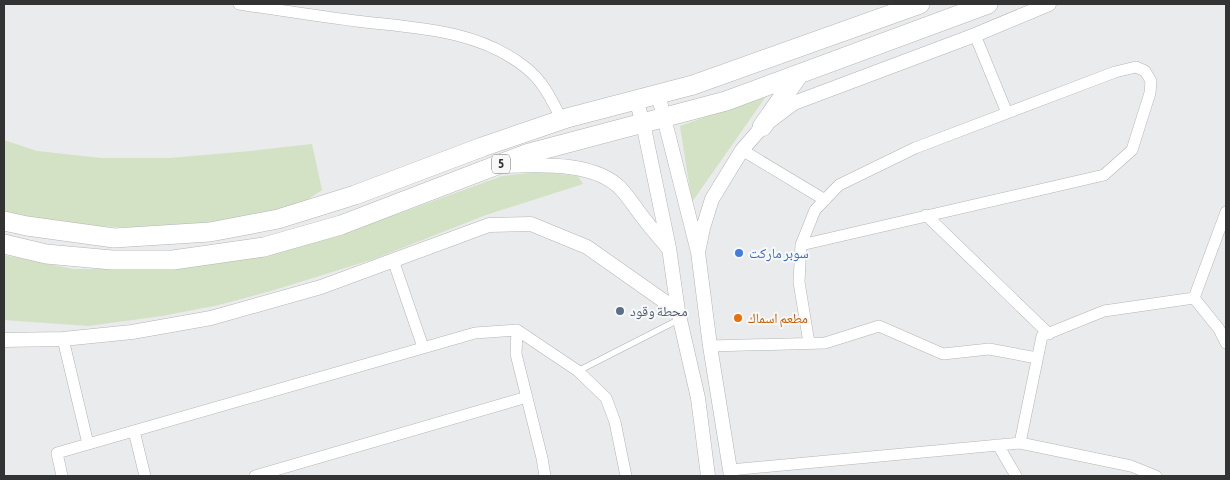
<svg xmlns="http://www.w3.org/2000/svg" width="1230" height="480" viewBox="0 0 1230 480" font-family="'Asap Condensed','Noto Naskh Arabic',sans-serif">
  <rect width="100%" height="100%" fill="#eaebec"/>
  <path fill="#d3e1c5" d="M767 95 692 202 680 126Z
    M4 140 37 151 101 158H170L250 151 312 144 322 190 298 206 213 224 139 228 76 225 4 214Z
    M539 172 578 176 583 184 486 215 374 259 271 291 219 305 162 316 88 326 4 320V255L73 269H165L283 252 406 211 502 176Z"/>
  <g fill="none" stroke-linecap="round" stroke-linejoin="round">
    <defs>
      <path id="service" d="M578 371 680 319"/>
      <path id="minor" d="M239 4C278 10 317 16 356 21 414 28 477 29 525 67 544 82 551 99 562 120
        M975 35 1007 113
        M742 150 825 200
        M1226 212 1194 298 1219 329 1226 343
        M926 215 1049 334
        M801 245 1104 175 1132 150 1150 93 1151 81 1145 71 1136 67 1115 72 915 148 839 185 815 210 801 245 799 282 809 343
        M393 260 423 347
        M517 330 516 354 542 458 545 476
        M63 339 88 444
        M710 346 825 343 879 326 943 354 989 349 1037 358
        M134 431 145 476
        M1020 443 1042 336 1104 311 1194 298
        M998 445 1016 476
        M730 470 1020 443 1131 466 1156 476
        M62 476 57 453 475 333 517 330 578 371 606 398 615 422 626 476
        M255 476 527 397"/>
      <path id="tertiary" d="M658 94 698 252 710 346 731 476
        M636 100 643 123 669 248 678 311 698 398 708 476
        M504 166C539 165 596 161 622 190 629 198 635 207 641 215 649 226 659 237 668 248
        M698 252 703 228 712 199 742 150 762 127 794 103 975 35 1049 4
        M4 340 63 339 132 332 211 318 321 287 489 225 531 224 587 247 678 311"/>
      <path id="trunk" d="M762 127 799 74
        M4 221 27 226 114 238 210 232 278 219 355 195 482 147 567 118 693 85 920 4
        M4 244 46 254 112 260H173L264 247 341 225 526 154 726 101 988 4"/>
    </defs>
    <use href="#service" stroke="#b4b5b6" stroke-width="7"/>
    <use href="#minor" stroke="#b4b5b6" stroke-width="12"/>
    <use href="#tertiary" stroke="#b4b5b6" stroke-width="15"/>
    <use href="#trunk" stroke="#b4b5b6" stroke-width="20"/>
    <use href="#service" stroke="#fff" stroke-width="5.5"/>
    <use href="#minor" stroke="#fff" stroke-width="11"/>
    <use href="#tertiary" stroke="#fff" stroke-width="14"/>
    <use href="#trunk" stroke="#fff" stroke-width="19"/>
  </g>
  <circle fill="#3f7fe0" stroke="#f8f8f9" stroke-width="2" cx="739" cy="253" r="5"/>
  <circle fill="#5c6f8a" stroke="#f8f8f9" stroke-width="2" cx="620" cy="311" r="5"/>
  <circle fill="#e8710a" stroke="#f8f8f9" stroke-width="2" cx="738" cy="318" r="5"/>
  <g text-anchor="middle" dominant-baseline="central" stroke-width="4" stroke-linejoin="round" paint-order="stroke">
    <rect fill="#f8f8f9" stroke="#6e6e6e" stroke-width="1" x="492" y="154.5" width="18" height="19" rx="4"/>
    <g font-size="12" font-weight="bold" fill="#333">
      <text x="501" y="164">5</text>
    </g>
    <g font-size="14" fill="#366cbe" stroke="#f8f8f9" text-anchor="start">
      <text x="749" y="253">سوبر ماركت</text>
    </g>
    <g font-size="14" fill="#4e5e75" stroke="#f8f8f9" text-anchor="start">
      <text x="630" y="311">محطة وقود</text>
    </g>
    <g font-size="14" fill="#c56008" stroke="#f8f8f9" text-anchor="start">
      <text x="748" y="318">مطعم اسماك</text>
    </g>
  </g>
  <rect width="1230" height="480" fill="none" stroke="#333333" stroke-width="10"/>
</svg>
